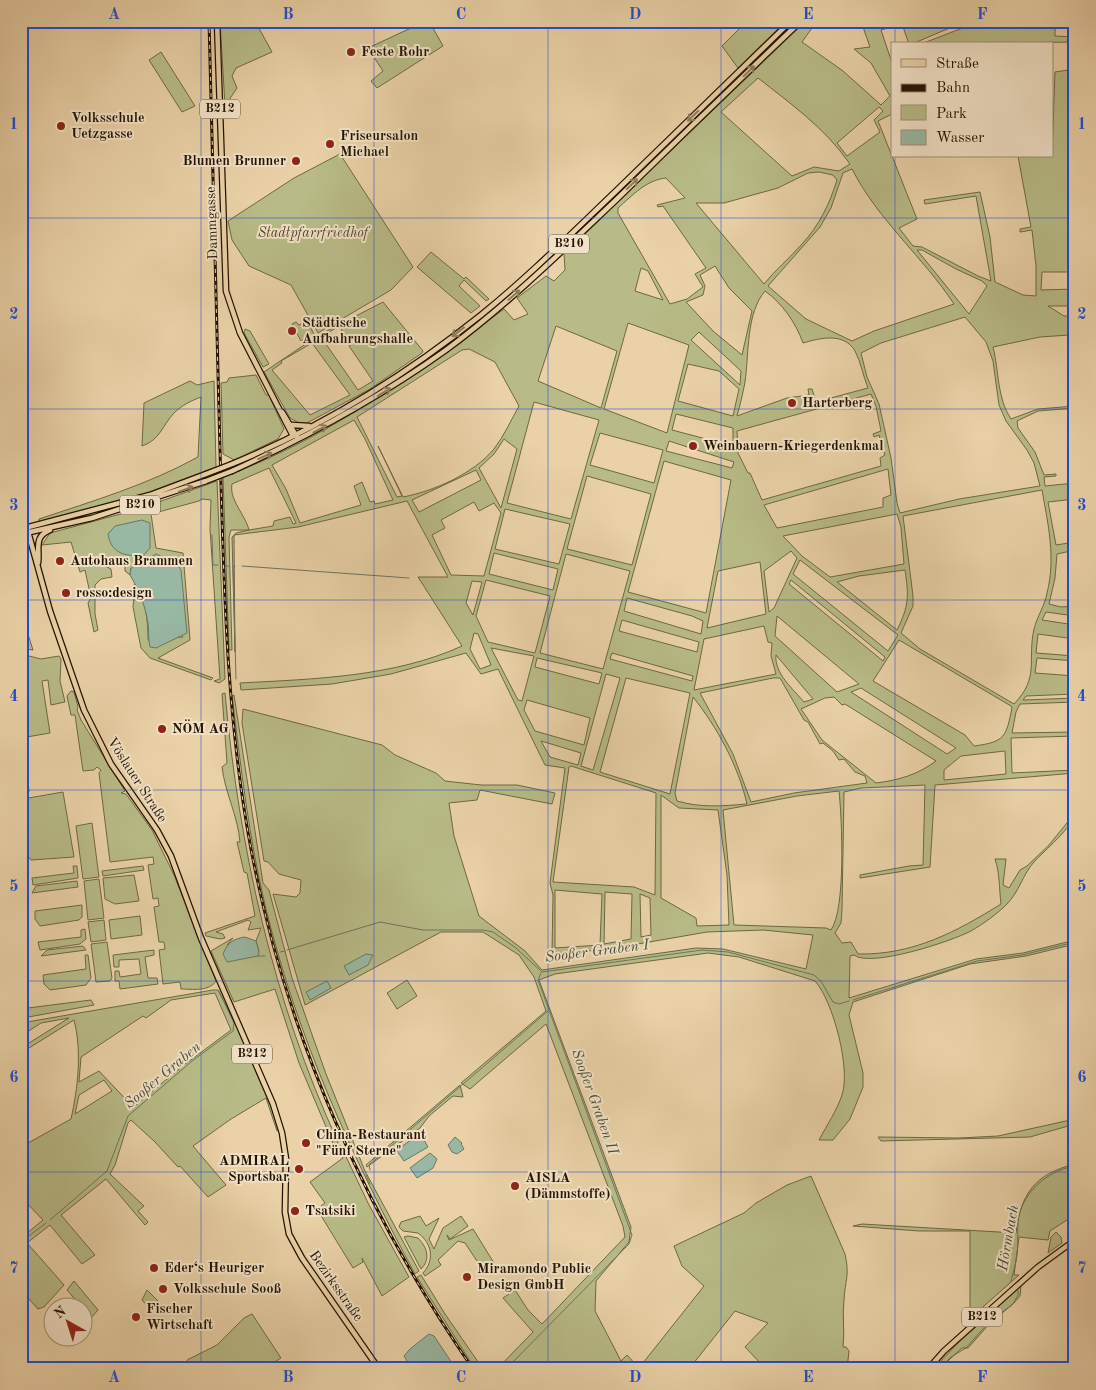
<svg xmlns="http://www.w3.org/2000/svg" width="1096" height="1390" viewBox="0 0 1096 1390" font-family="'Old Standard TT',serif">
  <rect width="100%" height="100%" fill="#ead1a7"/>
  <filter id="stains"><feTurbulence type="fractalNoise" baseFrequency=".004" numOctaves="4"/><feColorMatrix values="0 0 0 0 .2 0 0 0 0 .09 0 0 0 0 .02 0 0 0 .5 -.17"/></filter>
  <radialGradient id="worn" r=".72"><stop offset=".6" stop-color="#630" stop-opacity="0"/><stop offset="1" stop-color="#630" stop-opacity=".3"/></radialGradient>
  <path fill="#b8bb87" stroke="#6e6744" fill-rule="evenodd" d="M220 21H255L272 52 236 68 232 76 237 88 225 106Z
    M426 21H429L443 46 377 88 371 81 383 71 368 48Z
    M747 21H786L738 68 722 46Z
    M795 21H798L691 123 693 119Z
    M806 21H817L802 42 843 71 881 105 890 96 871 63 854 49 870 47 863 27 872 28 902 21 904 24 923 21 927 28 944 21H966L912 44H909L902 24 881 30 892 63V114L878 121 917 219 899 228 913 246 922 247 978 276 991 281 976 196 925 204 924 200 980 192 990 237 995 282 1023 295 1036 296V266L1032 230 1020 232V229L1031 227 1018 156H1052L1055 72 1075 69V272H1042L1041 290 1075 289V306H1048L1064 316H1075V325L1072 326 1075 344 1069 343V335L1040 337 993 347C999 371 997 398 1011 419L1038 409 1075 406V408L1038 411 1017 421 1018 428 1035 452 1044 475 1056 474V476L1044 477 1045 486 1075 483V499L1048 502 1056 545 1075 542V550L1057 554 1055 578 1049 604 1061 607 1075 606V616L1046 612 1042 620 1075 625V639L1038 634 1036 653 1075 656V661L1037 658 1035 673 1075 676V694L1026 696 1023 700 1075 698V702L1020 704 1016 712 1012 733 1075 732V736L1011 738 1012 773 1075 770V773L935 785 930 867 860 878V875L909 866 923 865 925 785 861 788 844 792 842 910 841 923 835 933 842 943 851 942 858 954C913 955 956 932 1001 904 999 888 1000 874 995 859H1006L1003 885 1009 888 1020 870 1027 866 1049 845 1075 813C1073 827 1044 851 1034 862 1023 874 1019 892 1007 904 997 914 983 924 971 931 952 941 871 968 854 955L850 956 849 998 976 959 1023 953 1075 940V944L1026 956 970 964 853 1002 849 1015 863 1073V1087L850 1119 833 1140H819C827 1125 837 1110 842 1095 851 1069 833 1001 815 981L739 957 708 953 555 974 539 980 631 1227 629 1242 596 1281 595 1311 621 1361 627 1355 639 1368 704 1286 682 1266 674 1246 744 1213 756 1203 787 1185 811 1176 845 1254C850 1276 845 1280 844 1300 842 1316 845 1331 843 1347H846L849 1351 847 1369H766L745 1347 768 1323 735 1311 689 1369H497L533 1332 503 1298 515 1290 528 1310 542 1324 625 1237 623 1226 546 1024 470 1089 461 1083 546 1011 534 977 519 955 483 932H441L305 1005 273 894 296 897 300 893 301 880 279 874 268 862 264 861 242 723 243 709 382 745 395 755 436 773 445 781 481 785H517L555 793 552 804 480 790 477 800 449 803 454 836 479 916 525 951 542 970 696 948 723 949 806 969 813 935 763 930 707 932 603 950 552 953 553 895 550 883 565 768 545 765 498 669 481 674 466 653 391 674 332 684 241 690 240 683C314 679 394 677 462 646L418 577H448L407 501 298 527 234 535 235 652 232 537 236 533 249 530H231L229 537 232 650H229L223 477C326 439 416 374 504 309L514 320 528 314 517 298 546 276 554 281 565 270 564 253ZM758 78C791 104 825 128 850 164L839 171 814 167 792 176 721 112ZM879 107 883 111 874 120 880 132 847 156 837 143ZM852 169C878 220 923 257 954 304L874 331 852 341 806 319 768 286 820 227 831 208 843 173ZM819 172 833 175 837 180C830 203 819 226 802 244 790 258 776 269 764 284L696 203H724L778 188 808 173ZM666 178 685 198 657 205 658 207 663 206 706 268 695 274 703 287 687 299 670 304 618 213V208C633 195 646 180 666 178ZM917 250H922L956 269 982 281 987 286 969 314ZM715 266 729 288 752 311 742 355 713 331 686 302 703 295 705 286 700 275ZM641 268 648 271 663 300 635 291ZM765 291C782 303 796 323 803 343 820 338 844 332 855 351 861 362 863 376 868 388L816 402 812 389H808L809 395 787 398 737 416C740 405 743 393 745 382 749 354 746 313 765 291ZM965 317 986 342 993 361 999 405 1006 421 1027 450 1034 463 1040 486 959 499 900 513 897 503 891 458 879 404 867 377 861 353 881 343ZM628 323 689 345 667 433 604 409ZM556 326 617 351 601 408 538 381ZM699 332 741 371 740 385 691 340ZM469 349 495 362 519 406C511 420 504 436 494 449 473 474 434 491 403 497L378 446 402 496 397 497 357 417 462 350ZM688 364 719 371 739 389 733 416 678 401ZM871 394 876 406 881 431 873 434 874 437 879 435 885 455 880 458 881 466 762 500 750 473H748L738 453 737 431ZM534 402 599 420 571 519 507 503ZM676 414 733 428V446L672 430ZM354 420 365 439 393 500 375 504 374 501 370 502 362 482 354 486 361 505 300 523 286 489 272 465ZM600 433 663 450 654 483 590 465ZM504 439 517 449 501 508 479 468 494 454ZM669 441 734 462 732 468 666 451ZM664 461 731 480 706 613 628 592ZM269 468 296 523 293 524 290 517 274 521 273 526 249 530C245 514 229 500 232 484ZM888 469 891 495 883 498V507L777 528 764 505ZM476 470 481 480 419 512 412 500ZM587 476 651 494 632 565 567 549ZM1042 490C1048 524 1056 558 1047 593 1045 605 1037 617 1034 629 1027 661 1040 677 1014 704L920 649 901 633 913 606V596L903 516ZM474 502 479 511 494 503 501 513 484 576 451 575 432 535 445 528 441 520ZM505 509 570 524 559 564 495 549ZM897 514 901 527 904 564 830 577 802 556 783 536ZM791 551 797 558 774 608 769 612 764 571ZM494 553 558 569 553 590 489 574ZM566 554 630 571 603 669 540 653ZM800 560 898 635 888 651 793 574ZM760 562 766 614 707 628 718 571ZM905 570C909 596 909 606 897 630L837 582 859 576ZM486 580 550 596 535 653 488 642 476 616ZM791 580 885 657 883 661 789 584ZM472 581 482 582 473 615 466 603ZM627 598 692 616 703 621 701 634 624 611ZM777 616 859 684 837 692 775 636ZM622 620 699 642 697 652 619 631ZM764 626 768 642 772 643 771 656 776 674 694 690 704 639ZM474 633 478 634 491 665 480 669 470 649ZM899 640 1011 706 1012 708C1006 737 1005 742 974 746L965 735 873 681ZM491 648 534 656 522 701 518 700ZM612 653 693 676 692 681 610 659ZM776 655 813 699 804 702C793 689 774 673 776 655ZM537 658 602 673 599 684 535 667ZM606 674 620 678 593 770 581 766ZM626 678 690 693 670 794 600 772ZM773 678H780L804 720 808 722 820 744 823 743 833 751 839 760 844 759 855 772 865 776 867 783 794 793 751 802 733 754 700 693ZM861 688 956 748 947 754 851 692ZM693 697C717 727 738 765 747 804 722 806 701 808 677 801L675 793ZM834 697 842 705 845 704 936 761C917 775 899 780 876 783L822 740 801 709 825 698ZM527 700 590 718 584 745 535 731 524 710ZM541 741 581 753 578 765 550 757ZM1005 751 1006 774 944 780V770L961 756ZM571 766 656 793 655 895 634 887 553 882 569 767ZM839 791C842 819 846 909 831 930L826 928 734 925 723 810 797 796ZM661 795 679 808 718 810 727 875 729 925 697 926 696 918 661 898ZM555 890 602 894 600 945 555 948ZM605 892 632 894 631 939 604 944ZM640 894 650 898 651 935 641 937Z
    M981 21H1073L1075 24 1055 29V36L1075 37V42L921 44Z
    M161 52 195 106 182 112 149 60Z
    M340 154 413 267 391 290 318 333 291 285 249 266 232 240 228 221 294 178Z
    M618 193 524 284 459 337 418 367 349 410 299 435 453 339Z
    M431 252 464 279 466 277 489 299 486 301 464 280 459 286 480 306 471 313 417 267Z
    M383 302 423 351 422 353 370 389 307 423H299L290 418 264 372 319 335ZM339 326 351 345 349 346 373 381 358 390 321 337ZM312 343 350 395 310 415 272 370 282 363 281 361Z
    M307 321 314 334 301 341 292 324 296 322 299 325Z
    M245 329 250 331 269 364 263 367 244 333Z
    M256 375 266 395H269L284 429 278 439 234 460 223 454 221 383 227 382 229 378Z
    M190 381 197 385 214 381 216 467 136 497 39 522V519C93 501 147 485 198 457L201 397C191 401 182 405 174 413 162 426 160 440 142 446L144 403Z
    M217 481 225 679 219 683 214 681 220 679 210 529 211 500 202 499 199 501 151 514 156 548 183 553 190 640 158 658 213 678 211 680 150 658 141 648 133 607 134 598 130 591 135 584C146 598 148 622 148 640L183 637 131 568 130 575 125 571V566L120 558H115L114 564 107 567 111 569 112 577 101 579 95 585V614L98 630 94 632 88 603 91 598 85 570 80 572 71 542 42 545 50 533 139 509Z
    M21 613 33 650 25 649Z
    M21 654 41 659 59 656 61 659 60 681 65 702 51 705 48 680 42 681 50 733 21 738Z
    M71 691 74 692 78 707 77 710 81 720 125 791 121 793 126 794 152 830 174 875 216 981C209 992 192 989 181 989L180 982 163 984 159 950 165 949 164 942H159L154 907 159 906 158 898 153 899 148 865 154 864 153 857 110 862 99 773 101 770 97 767 94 770 83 771 75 715H71L67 696Z
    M225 693C239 848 273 1001 338 1142L336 1147 341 1146 369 1205 409 1277 382 1296 362 1258 363 1262 353 1268 317 1209 325 1203 310 1182 343 1158 335 1148 299 1063 275 989 234 1002 211 951 233 938 227 945 259 952 256 941 261 928 248 930 251 922 248 920 216 932 223 934 225 938 220 939 206 936 205 933 255 916 247 873 244 872 237 842H240C238 816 225 793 222 767L227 763 222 694Z
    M234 695 263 883 269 890 292 978 326 1074 365 1171 419 1271 415 1274C352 1157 298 1039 266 909 249 839 241 768 232 696Z
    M21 750H25L29 792 21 793Z
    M63 792 74 857 31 860 28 856 21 804 23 799Z
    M92 823 99 877 83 879 76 826Z
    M73 866H77L78 878 33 885 32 878 74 873Z
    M143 866 144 870 103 876 102 871Z
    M134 875 139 901 115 904 105 899 103 878Z
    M99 879 104 918 88 920 84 881Z
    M77 881 78 887 32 893 36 886Z
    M82 905V917L79 920 40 926 35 919V911Z
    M140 916 142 935 111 939 109 920Z
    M104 920 106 940 91 942 88 922Z
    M85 929 86 939 80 944 40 950 38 942 81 937V930Z
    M107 942 112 978 110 981 96 982 91 944Z
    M83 946 86 950 41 956 47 950Z
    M154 950V955L145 957 148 978H157L158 984 120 989 119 981H115V971H119L120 977 141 974 139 959 119 960V967H114L113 955Z
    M85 955H88L91 978 86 985 50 990 44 984 43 975 86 969Z
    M21 975 28 1008 91 1000 94 1005 23 1018 21 1016Z
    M407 980 417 996 397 1009 387 993Z
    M213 990H218C241 1035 265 1081 279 1130L277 1131 266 1098 231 1119 193 1146 226 1185 208 1197 180 1166 178 1167 155 1142 131 1120 128 1123 115 1165 110 1174 144 1206 138 1211 148 1222 145 1225 106 1179 61 1215 95 1255 82 1264 50 1225 27 1243 64 1285 44 1307 38 1309 21 1290V1238L43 1220 21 1197V1147L71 1119C78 1088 82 1051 74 1020L21 1053V1048L69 1018 41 1023 21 1036V1023ZM215 993 231 1030 184 1065 133 1107 99 1071 79 1082 81 1057 143 1016 146 1018 171 1000ZM104 1080 112 1091 75 1114 79 1095Z
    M460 1085 463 1097 453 1096 429 1116 420 1128 367 1167 366 1165Z
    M1075 1119V1124L1030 1137 881 1141 878 1137 959 1138 998 1136Z
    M1075 1164V1222L1067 1220 1050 1231 1048 1240 1019 1237 1014 1275H1019L975 1314 970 1308V1231H919L853 1226 862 1224 1016 1233C1021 1193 1035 1174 1075 1164Z
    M420 1216 426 1226 439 1218 429 1239 434 1249 443 1228 461 1216 468 1226 450 1239 447 1235 449 1240 473 1229 494 1263 483 1270 465 1243 458 1241 438 1260 441 1265 425 1276 423 1273C435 1260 432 1243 418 1233L403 1231 399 1227 401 1222Z
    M1056 1232 1061 1237 1062 1243 1048 1253 1051 1237Z
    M408 1236 418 1238C427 1247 431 1259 421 1269L404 1237Z
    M421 1275 445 1314 483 1369H475L417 1277Z
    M74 1281 98 1310 91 1318 67 1290Z
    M1021 1286 1020 1296 1013 1304 991 1322 968 1348H962L939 1369H933L958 1343Z
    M147 1290 159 1302 150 1309 142 1300Z
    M252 1314 281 1358 263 1369H190L187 1360 217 1345 244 1318Z"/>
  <path fill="#99b8a3" stroke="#6a7663" d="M142 520 150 523V548L143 556C125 556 111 554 108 534L115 526Z
    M156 554 176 563 181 570 187 633 156 648 150 647C148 639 149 631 148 623 145 605 139 590 130 575L131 568Z
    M245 937 256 941 259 952 258 956 227 962 223 954C228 942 233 939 245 937Z
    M366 954 373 955 368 965 349 975 344 966Z
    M327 981 331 988 310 1000 306 992Z
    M418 1135 423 1138 428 1147 404 1161 397 1151 398 1149Z
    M455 1137 462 1143 461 1144 464 1149 457 1154 452 1152 448 1145Z
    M430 1153 437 1159 433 1168 417 1178 410 1168Z
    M429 1334 434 1336 456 1369H412L404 1356 410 1349Z"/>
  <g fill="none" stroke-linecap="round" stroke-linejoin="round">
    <path stroke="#6a7663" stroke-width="1" d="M212 535 213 565H218
      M225 566H229
      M235 566H233L236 679
      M242 566 409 578
      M287 950 380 922 423 930H483L493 932 516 948 542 972 702 950 728 952 814 975 821 981 833 1002 839 1004 849 1001
      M280 952 285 951
      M258 956H265
      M853 1000 977 961 1022 955 1075 942
      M370 1170 369 1165 548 1011
      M366 1175 370 1184
      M50 1220 107 1171 128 1116 192 1061 233 1031 234 1023 219 991
      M21 1242 46 1223
      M1011 1281C1013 1273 1016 1264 1017 1255 1019 1240 1016 1225 1020 1212 1028 1187 1051 1170 1075 1166
      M506 1369 629 1244 632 1235 538 980 541 973
      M939 1369 951 1357 966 1348 989 1322 1013 1304 1018 1295V1291"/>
    <defs>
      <path id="secondary" d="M21 505 27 528"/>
      <path id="primary" d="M217 21 226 291 240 333 293 436
        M282 412 297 437
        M292 425 309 426
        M232 464C322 427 406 375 481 315 528 277 571 234 615 192 673 135 732 78 791 21
        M232 471C307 437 379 398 446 350 507 305 561 252 616 200 677 140 739 80 801 21
        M27 528 50 611 84 710 111 764 157 830 171 856 201 938 273 1104 282 1133 286 1159 285 1212 289 1234 302 1258 379 1369
        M21 529 150 495 206 474
        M21 534 92 518 206 481
        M38 563C40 549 33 537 50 530
        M928 1369 944 1351 1038 1267 1075 1240"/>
    </defs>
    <use href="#secondary" stroke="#231302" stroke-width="6"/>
    <use href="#primary" stroke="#231302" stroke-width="7"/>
    <use href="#secondary" stroke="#f1e1c6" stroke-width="4"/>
    <use href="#primary" stroke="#ead1a7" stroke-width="4.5"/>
    <defs>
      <path id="rail" d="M209 21C213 164 216 307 220 450 224 584 226 717 251 849 286 1035 366 1214 473 1369"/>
    </defs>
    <use href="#rail" stroke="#231302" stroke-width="3"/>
    <use href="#rail" stroke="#f1e1c6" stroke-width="1" stroke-dasharray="4" stroke-linecap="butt"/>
    <defs>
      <path id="primary-bridge" d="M206 474 232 464
        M206 481 232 471"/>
    </defs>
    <use href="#primary-bridge" stroke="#231302" stroke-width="7" stroke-linecap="butt"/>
    <use href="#primary-bridge" stroke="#ead1a7" stroke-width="4.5"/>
  </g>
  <defs><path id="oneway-shaft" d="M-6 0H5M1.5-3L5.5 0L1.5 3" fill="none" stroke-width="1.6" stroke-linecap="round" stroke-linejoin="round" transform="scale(1.25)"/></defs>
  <g stroke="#907c5d">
    <use href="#oneway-shaft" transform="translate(749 71) rotate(-44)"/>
    <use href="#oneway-shaft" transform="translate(693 116) rotate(136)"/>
    <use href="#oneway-shaft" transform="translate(632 184) rotate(-44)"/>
    <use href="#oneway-shaft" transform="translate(514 295) rotate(-41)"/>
    <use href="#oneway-shaft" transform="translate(458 332) rotate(142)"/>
    <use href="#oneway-shaft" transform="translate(384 392) rotate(-32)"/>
    <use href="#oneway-shaft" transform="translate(320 429) rotate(-28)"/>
    <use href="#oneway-shaft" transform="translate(265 456) rotate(-25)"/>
    <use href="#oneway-shaft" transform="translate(186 489) rotate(-20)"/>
  </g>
  <path fill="none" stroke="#1d4ed8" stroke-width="1" stroke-opacity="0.55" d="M201 21V1369M374 21V1369M548 21V1369M721 21V1369M895 21V44M895 156V1369M21 218H1075M21 409H1075M21 600H1075M21 790H1075M21 981H1075M21 1172H1075"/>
  <g fill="#8f2418" stroke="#f1e1c6" stroke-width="2">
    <circle cx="351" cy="52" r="5"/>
    <circle cx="61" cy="126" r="5"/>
    <circle cx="330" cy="144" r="5"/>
    <circle cx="296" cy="161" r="5"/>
    <circle cx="292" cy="331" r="5"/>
    <circle cx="792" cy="403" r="5"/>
    <circle cx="693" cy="446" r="5"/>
    <circle cx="60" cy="561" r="5"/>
    <circle cx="66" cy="593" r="5"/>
    <circle cx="162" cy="729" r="5"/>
    <circle cx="306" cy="1143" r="5"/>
    <circle cx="299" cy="1169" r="5"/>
    <circle cx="515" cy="1186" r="5"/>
    <circle cx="295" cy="1211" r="5"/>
    <circle cx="154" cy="1268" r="5"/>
    <circle cx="467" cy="1277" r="5"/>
    <circle cx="163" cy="1289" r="5"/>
    <circle cx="136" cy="1317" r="5"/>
  </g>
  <g text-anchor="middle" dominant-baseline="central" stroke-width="4" stroke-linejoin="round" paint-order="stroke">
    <g fill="#f1e1c6" stroke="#61513d" stroke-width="1">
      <rect x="200" y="99.5" width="40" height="19" rx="4"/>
      <rect x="549" y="234.5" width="40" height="19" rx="4"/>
      <rect x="120" y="495.5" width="40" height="19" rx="4"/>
      <rect x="232" y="1044.5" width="40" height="19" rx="4"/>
      <rect x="962" y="1307.5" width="40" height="19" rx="4"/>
    </g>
    <g font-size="12" font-weight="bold" fill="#231302">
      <text x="220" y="109">B212</text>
      <text x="569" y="244">B210</text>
      <text x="140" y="505">B210</text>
      <text x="252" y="1054">B212</text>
      <text x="982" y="1317">B212</text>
    </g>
    <g font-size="14" font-weight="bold" fill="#231302" stroke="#f1e1c6" text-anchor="start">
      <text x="361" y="52">Feste Rohr</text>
      <text x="71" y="118">Volksschule<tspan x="71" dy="16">Uetzgasse</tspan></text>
      <text x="340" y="136">Friseursalon<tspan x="340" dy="16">Michael</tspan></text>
      <text x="286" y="161" text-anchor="end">Blumen Brunner</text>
      <text x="302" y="323">Städtische<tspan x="302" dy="16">Aufbahrungshalle</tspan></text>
      <text x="802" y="403">Harterberg</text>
      <text x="703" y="446">Weinbauern-Kriegerdenkmal</text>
      <text x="70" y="561">Autohaus Brammen</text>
      <text x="76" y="593">rosso:design</text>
      <text x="172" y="729">NÖM AG</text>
      <text x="316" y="1135">China-Restaurant<tspan x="316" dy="16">"Fünf Sterne"</tspan></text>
      <text x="289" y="1161" text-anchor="end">ADMIRAL<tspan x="289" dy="16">Sportsbar</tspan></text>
      <text x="525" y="1178">AISLA<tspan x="525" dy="16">(Dämmstoffe)</tspan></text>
      <text x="305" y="1211">Tsatsiki</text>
      <text x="164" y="1268">Eder‘s Heuriger</text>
      <text x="477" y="1269">Miramondo Public<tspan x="477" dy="16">Design GmbH</tspan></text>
      <text x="173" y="1289">Volksschule Sooß</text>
      <text x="146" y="1309">Fischer<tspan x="146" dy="16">Wirtschaft</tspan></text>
    </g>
    <g font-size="14" fill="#231302" stroke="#f1e1c6">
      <text transform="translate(212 223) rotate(-92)">Dammgasse</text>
      <text transform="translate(137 780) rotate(57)">Vöslauer Straße</text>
      <text transform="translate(336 1286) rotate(55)">Bezirksstraße</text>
    </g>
    <g font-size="14" font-style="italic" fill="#50452a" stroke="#f1e1c6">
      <text x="313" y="233">Stadtpfarrfriedhof</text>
    </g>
    <g font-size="15" font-style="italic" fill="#4c4d3a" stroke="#f1e1c6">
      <text transform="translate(597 952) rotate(-7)">Sooßer Graben I</text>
      <text transform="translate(163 1076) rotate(-40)">Sooßer Graben</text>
      <text transform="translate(594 1102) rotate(70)">Sooßer Graben II</text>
      <text transform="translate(1009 1238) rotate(-80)">Hörmbach</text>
    </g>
  </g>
  <rect width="1096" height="1390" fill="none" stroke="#ead1a7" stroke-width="55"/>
  <rect x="891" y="42" width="162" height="115" fill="#f1e1c6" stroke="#9f8f78"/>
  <rect x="901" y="59" width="25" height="8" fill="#ead1a7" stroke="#9f8f78"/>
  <text x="936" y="68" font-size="15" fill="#231302">Straße</text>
  <rect x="901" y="84" width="25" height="8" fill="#231302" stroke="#9f8f78"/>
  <text x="936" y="92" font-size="15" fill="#231302">Bahn</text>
  <rect x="901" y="105" width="25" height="15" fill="#b8bb87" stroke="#9f8f78"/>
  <text x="936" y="118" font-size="15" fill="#231302">Park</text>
  <rect x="901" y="130" width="25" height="15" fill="#99b8a3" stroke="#9f8f78"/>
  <text x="936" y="142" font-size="15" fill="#231302">Wasser</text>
  <g transform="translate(68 1322) rotate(321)"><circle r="24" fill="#f1e1c6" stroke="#9f8f78"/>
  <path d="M0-4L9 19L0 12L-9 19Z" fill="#8f2418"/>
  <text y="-8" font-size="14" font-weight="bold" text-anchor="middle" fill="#231302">N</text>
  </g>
  <rect x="28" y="28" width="1040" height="1334" fill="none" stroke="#1d4ed8" stroke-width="2"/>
  <g font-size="16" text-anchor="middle" font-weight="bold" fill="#1d4ed8">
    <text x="114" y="19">A</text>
    <text x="288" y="19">B</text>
    <text x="461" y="19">C</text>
    <text x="635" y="19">D</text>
    <text x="808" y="19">E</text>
    <text x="982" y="19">F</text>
    <text x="14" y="129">1</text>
    <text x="1082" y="129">1</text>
    <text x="14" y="319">2</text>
    <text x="1082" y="319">2</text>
    <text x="14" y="510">3</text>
    <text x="1082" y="510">3</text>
    <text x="14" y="701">4</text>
    <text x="1082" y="701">4</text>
    <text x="14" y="891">5</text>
    <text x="1082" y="891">5</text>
    <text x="14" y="1082">6</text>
    <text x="1082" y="1082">6</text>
    <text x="14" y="1273">7</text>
    <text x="1082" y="1273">7</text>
    <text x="114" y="1382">A</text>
    <text x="288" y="1382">B</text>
    <text x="461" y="1382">C</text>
    <text x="635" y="1382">D</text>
    <text x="808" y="1382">E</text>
    <text x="982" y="1382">F</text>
  </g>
  <rect width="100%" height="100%" filter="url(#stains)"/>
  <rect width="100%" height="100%" fill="url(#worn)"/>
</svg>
